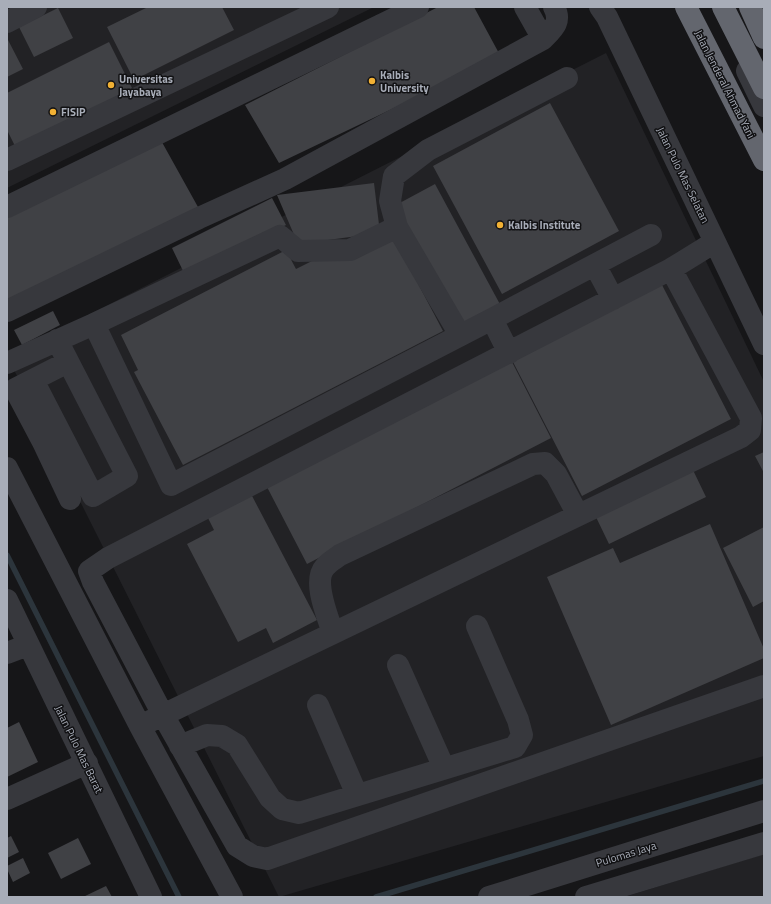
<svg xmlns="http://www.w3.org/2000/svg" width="771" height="904" viewBox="0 0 771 904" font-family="'Titillium Web',sans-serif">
  <rect width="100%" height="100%" fill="#161618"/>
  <path fill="#222225" d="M7 7H374L7 188Z
    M606 53 764 382V756L279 897 7 356Z
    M764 854V897H624Z"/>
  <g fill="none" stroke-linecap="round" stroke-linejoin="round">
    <path stroke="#2c353c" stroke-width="5.5" d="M7 555 179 897
      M376 897 764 781"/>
  </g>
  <path fill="#404145" d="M148 7H222L234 30 134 80 107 27Z
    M438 7H474L501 57 279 163 245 105Z
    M58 8 73 38 34 57 19 27Z
    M7 38 23 69 7 77Z
    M109 42 135 94 18 152 7 130V93Z
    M550 103 619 231 502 294 433 166Z
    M158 135 198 207 10 303 7 298V216Z
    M374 183 380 233 298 244 277 195Z
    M435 184 502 308 463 328 396 205Z
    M272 198 286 225 185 275 172 248Z
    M394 238 443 331 183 465 134 372 138 370 121 335 286 250 296 269 320 257Z
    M661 283 731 419 582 496 512 360Z
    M53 311 60 325 22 345 14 330Z
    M511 360 551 438 307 564 267 487Z
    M764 452V473L755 456Z
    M692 468 706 497 609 544 595 515Z
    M250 492 317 620 273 643 266 628 238 642 187 544 214 530 206 514Z
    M710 524 764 649V658L611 725 547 577 613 548 620 563Z
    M764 527V601L753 607 723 548Z
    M19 722 38 762 7 777V728Z
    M11 836 19 852 7 858V838Z
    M78 838 91 864 61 879 48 853Z
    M23 858 30 873 13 882 7 869V866Z
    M106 886 112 897H83Z"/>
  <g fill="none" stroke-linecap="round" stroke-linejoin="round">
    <path stroke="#37383d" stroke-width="22" d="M525 7 543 39
      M600 7 607 17 764 344
      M7 22 36 7
      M747 71 764 106
      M7 160 328 7
      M7 207 418 7
      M397 227 390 201 394 176 428 150 567 78
      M595 265 613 299
      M671 269 751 418 750 430 741 437 163 715 93 582 89 571 108 558 671 269 715 242
      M7 311 199 218 285 179 543 39C553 29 562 22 554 7
      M492 319 509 353
      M94 324 280 236 298 251 350 250 397 227 460 335
      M68 362 15 389 43 442 70 499
      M7 363 94 324 171 485 492 319 651 235
      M33 380 93 496 127 476 57 340
      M7 468 140 726 232 897
      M7 600 151 897
      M333 633C328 617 312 581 325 567 329 562 335 559 340 555L533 464 545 463 556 474 578 515
      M7 653 28 645
      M398 665 444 768
      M318 705 357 795
      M140 726 163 715 237 846 253 856 267 859 764 686
      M180 746 207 735 222 736 237 745 270 798 282 809 299 813 515 747 522 735 518 720 477 626
      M7 799 87 763
      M489 897 764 811
      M586 897 764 843"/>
    <path stroke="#63666e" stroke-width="22" d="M686 7 764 160
      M723 7 764 88
      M750 7 764 38"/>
  </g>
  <g fill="#f2b134" stroke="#111113" stroke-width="1.5">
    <circle cx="372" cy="81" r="4"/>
    <circle cx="111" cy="85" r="4"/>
    <circle cx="53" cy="112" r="4"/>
    <circle cx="500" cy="225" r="4"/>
  </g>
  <g text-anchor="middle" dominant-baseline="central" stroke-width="3" stroke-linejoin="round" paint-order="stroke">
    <g font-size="11" font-weight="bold" fill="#a8adb8" stroke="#111113" text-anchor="start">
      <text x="380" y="75">Kalbis<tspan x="380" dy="13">University</tspan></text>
      <text x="119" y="79">Universitas<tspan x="119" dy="13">Jayabaya</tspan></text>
      <text x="61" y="112">FISIP</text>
      <text x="508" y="225">Kalbis Institute</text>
    </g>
    <g font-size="11" fill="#a8adb8" stroke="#111113">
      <text transform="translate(725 84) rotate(63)">Jalan Jenderal Ahmad Yani</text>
      <text transform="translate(683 175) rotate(64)">Jalan Pulo Mas Selatan</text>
      <text transform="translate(79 749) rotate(64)">Jalan Pulo Mas Barat</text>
      <text transform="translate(626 854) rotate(-17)">Pulomas Jaya</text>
    </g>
  </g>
  <rect width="771" height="904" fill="none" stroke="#a8adb8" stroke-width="16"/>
</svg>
